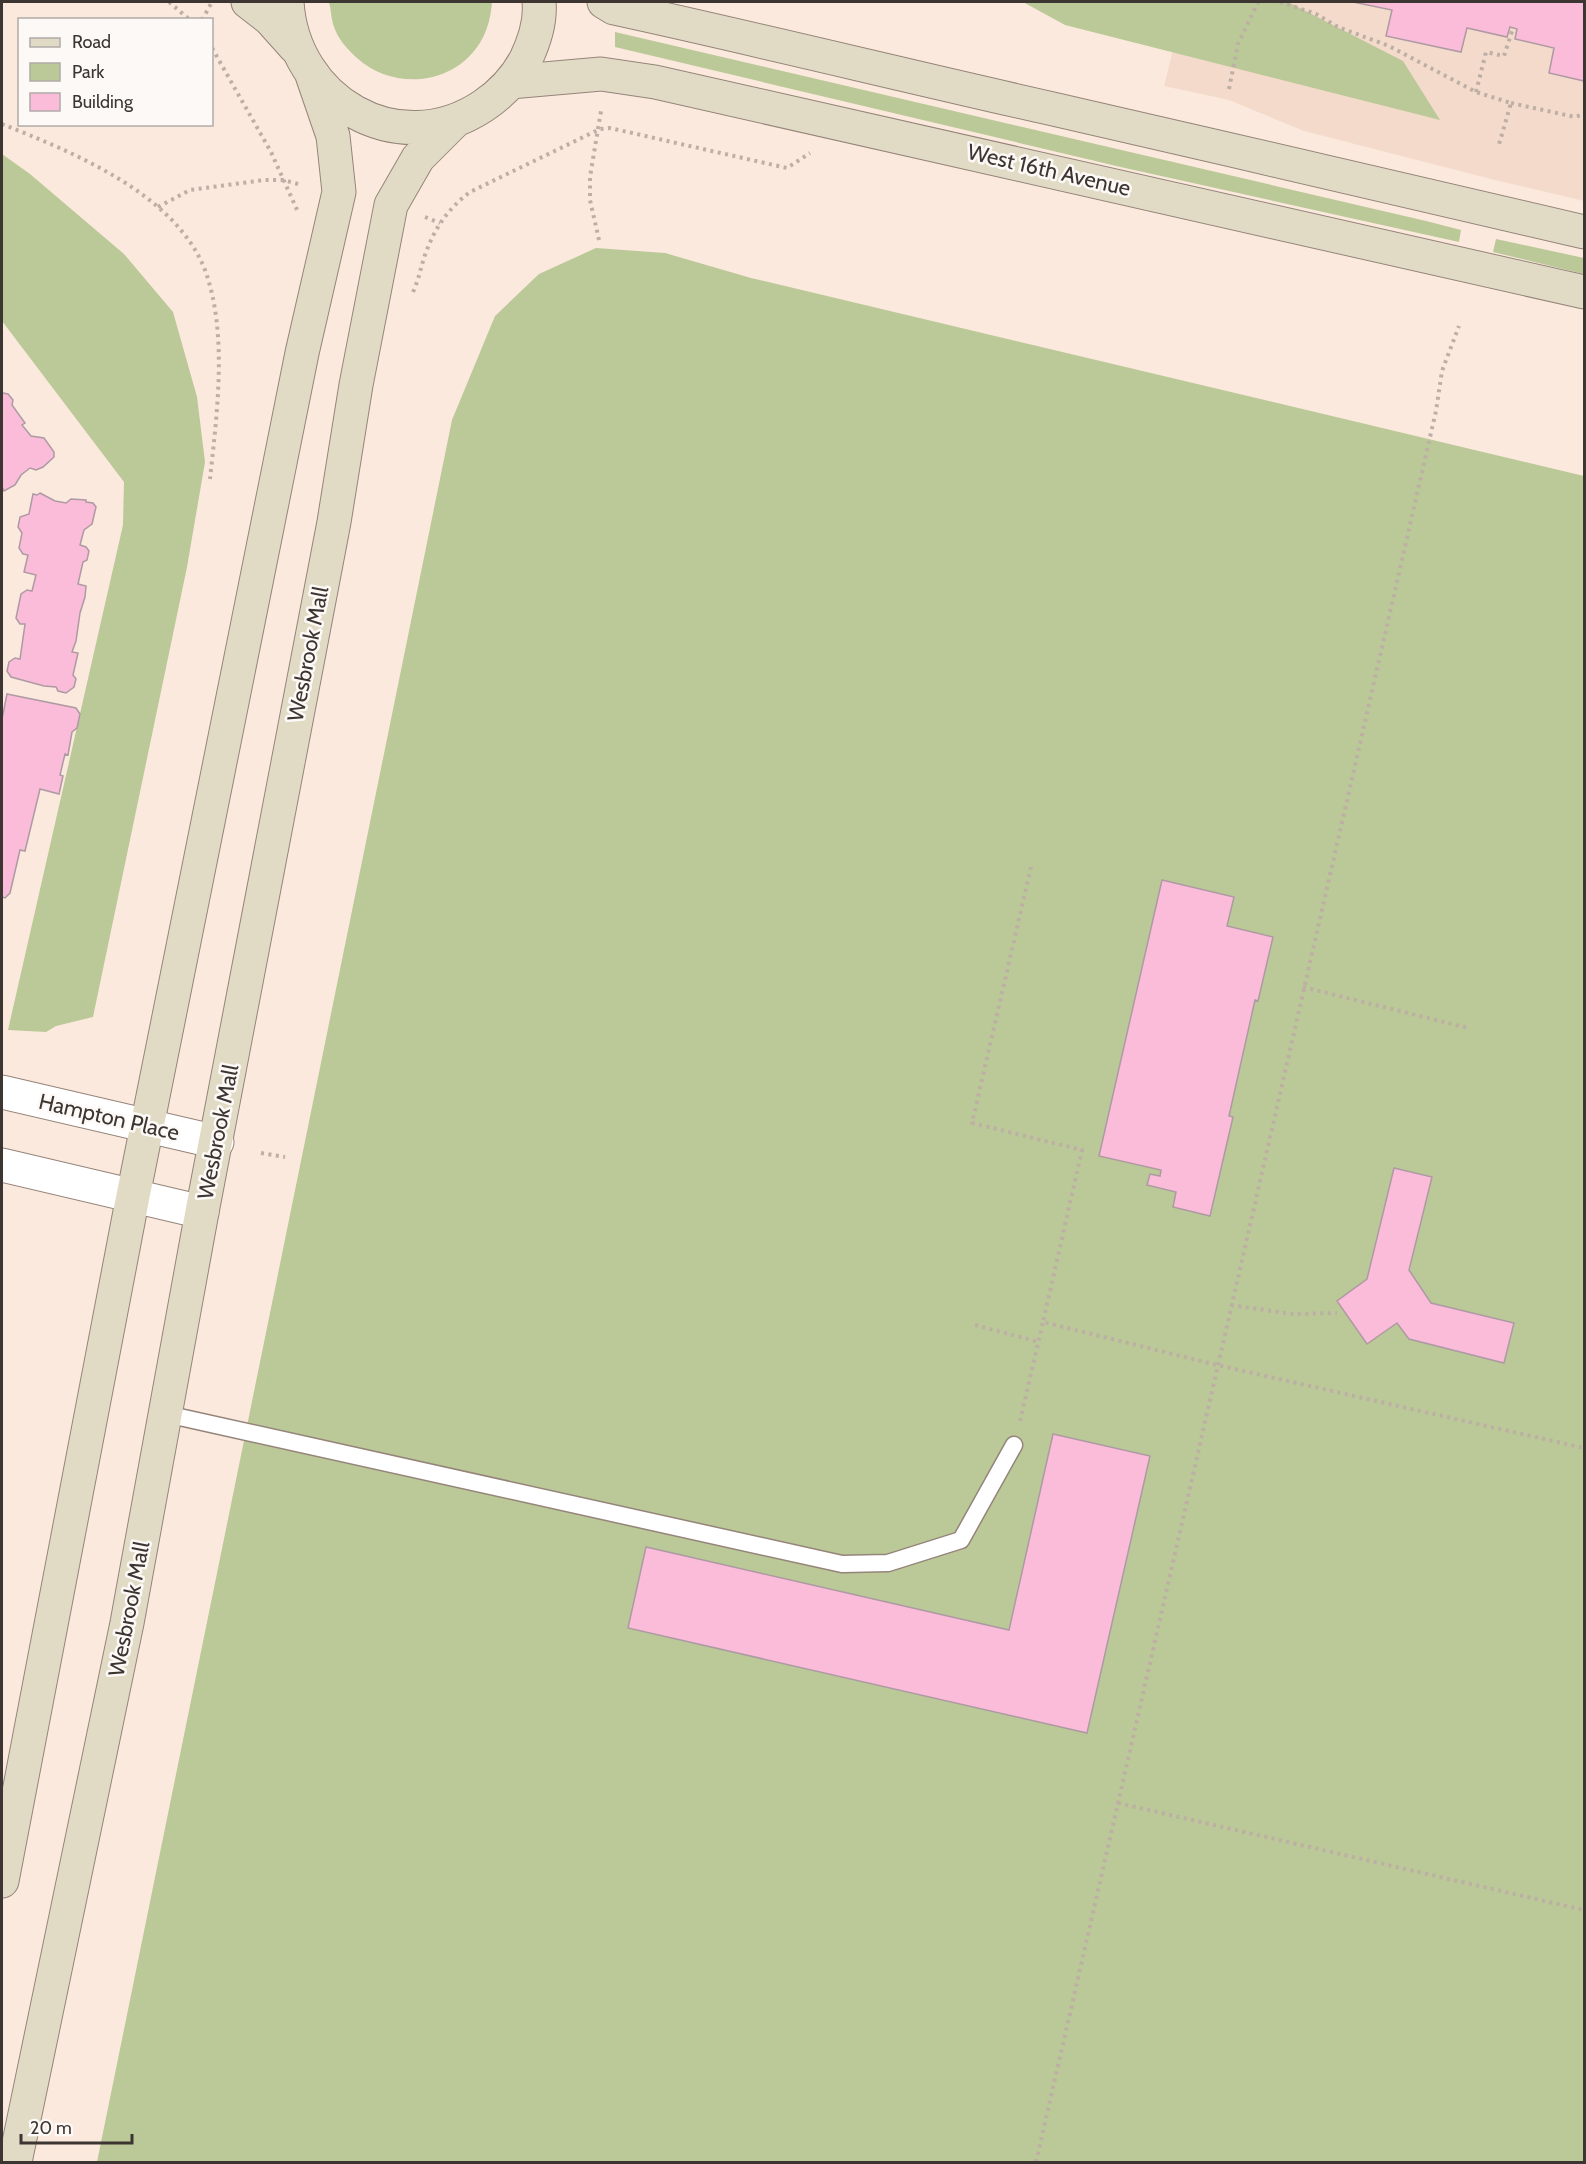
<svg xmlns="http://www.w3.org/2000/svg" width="1586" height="2164" viewBox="0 0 1586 2164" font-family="Cabin,sans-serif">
  <rect width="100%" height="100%" fill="#fbe9dd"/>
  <path fill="#f4daca" d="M1185 2H1584V201L1491 179 1304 131 1229 100 1164 86Z"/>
  <path fill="#bbc897" d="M329 2H492C491 15 488 29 481 41 455 86 393 91 357 58 347 49 337 38 333 24 331 17 331 9 329 2Z
    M1023 2H1288L1403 61 1440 120 1065 25Z
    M615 32 1426 221 1461 230 1459 242 1125 168 615 47Z
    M2 154 30 174 124 254 173 312 197 397 205 462 187 567 93 1017 56 1026 46 1032 8 1030 123 525 124 482 2 321Z
    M1496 239 1584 258V274L1493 252Z
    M596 248 665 253 751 278 1584 476V2162H97L452 420 495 316 539 274Z"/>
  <path fill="#fbbcd9" stroke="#ae9aa3" stroke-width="1.5" d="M1353 2H1584V81L1549 73 1554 48 1515 39 1517 29 1510 27 1507 37 1467 28 1461 52 1386 36 1392 10Z
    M3 393 8 394 13 400 12 405 25 423 22 425 31 436 44 438 54 452V457L43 467 36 470 30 468 21 475 15 485 4 491 2 487V394Z
    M40 493 55 501 66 503 71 499 86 500V502L93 503 96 507 92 524 84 530 80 545 86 547 89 551 87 560 83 562 78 584 86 586 85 597 80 613 76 641 72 652 78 653 73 675 76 679 74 687 66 693 58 691 56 687 44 686 11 677 7 671 9 662 15 658 20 659 25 624H20L16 618 21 594 27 590 32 591 36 575 24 572 28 555 23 554 19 548 22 533 18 527 20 517 29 514 33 494 37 495Z
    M7 694 76 708 80 714 77 728 72 732 68 755 65 754 60 775 63 776 59 794 40 789 25 851 20 850 10 893 5 898 2 897V719Z
    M1162 880 1234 897 1227 926 1273 937 1258 1001 1255 1000 1229 1116 1233 1117 1210 1216 1173 1207 1176 1192 1147 1185 1150 1174 1160 1176 1161 1170 1099 1156Z
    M1394 1168 1432 1177 1409 1270 1431 1303 1514 1323 1504 1363 1409 1339 1397 1323 1367 1344 1337 1301 1367 1279Z
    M1053 1434 1150 1456 1087 1733 628 1628 646 1547 1009 1630Z"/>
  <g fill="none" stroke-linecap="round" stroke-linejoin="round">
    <defs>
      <path id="lane" d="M166 1414 842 1564 888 1563 961 1540 1014 1445"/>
      <path id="street" d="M2 1092 217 1142
        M2 1165 202 1212"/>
      <path id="secondary" d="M248 2 270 19 295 47
        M287 2C293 100 397 163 483 106 501 94 516 78 526 59 534 42 541 21 539 2
        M604 2 614 8C761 40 906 76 1053 109 1230 150 1408 190 1584 232
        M510 82 601 74 655 82 1584 292
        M2 1881 133 1196 302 353 339 192 333 136 312 75
        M15 2162 127 1623 202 1212 334 522 356 385 391 205 418 158 456 120"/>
    </defs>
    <use href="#lane" stroke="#95847a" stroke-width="19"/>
    <use href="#street" stroke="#95847a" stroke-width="35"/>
    <use href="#secondary" stroke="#95847a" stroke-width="35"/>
    <path stroke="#bdafa5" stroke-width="4" stroke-dasharray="3 4.5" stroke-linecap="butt" d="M169 2 190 20
      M1280 2 1316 14 1338 27 1389 46 1476 92 1511 103 1498 148
      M202 20 212 2
      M212 48 271 152 298 212
      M1229 89 1238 44 1258 2
      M1476 92 1486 52 1504 56 1513 28
      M1511 103 1575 117 1584 114
      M2 124C72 152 175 193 205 270 228 333 217 413 210 479
      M158 207 190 190 264 180H283L302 185
      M425 217 440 223
      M599 240 590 200V177L601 111
      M413 292C419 279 421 266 426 252 436 226 448 209 470 192L600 129 610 128 787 168 810 153
      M1031 867 972 1123 1082 1150 1043 1322 1217 1365 1584 1448
      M1303 987 1468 1028
      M261 1153 285 1157
      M1231 1305 1292 1314 1337 1313
      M975 1325 1039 1342
      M1020 1421 1043 1322
      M1118 1803 1584 1910
      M1036 2162 1436 411 1442 371 1459 326"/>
    <use href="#lane" stroke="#fff" stroke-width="16"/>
    <use href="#street" stroke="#fff" stroke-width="33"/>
    <use href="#secondary" stroke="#e1dbc6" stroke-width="33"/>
  </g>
  <g text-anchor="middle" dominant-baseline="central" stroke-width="5" stroke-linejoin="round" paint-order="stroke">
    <g font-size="22" fill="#3c3531" stroke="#fdf9f7">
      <text transform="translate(1049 170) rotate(13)">West 16th Avenue</text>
      <text transform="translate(308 654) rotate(-79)">Wesbrook Mall</text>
      <text transform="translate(109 1117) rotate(13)">Hampton Place</text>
      <text transform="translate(218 1132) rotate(-79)">Wesbrook Mall</text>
      <text transform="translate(129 1609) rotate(-79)">Wesbrook Mall</text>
    </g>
  </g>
  <rect width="1586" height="2164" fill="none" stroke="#3c3531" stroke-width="6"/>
  <rect x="18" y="18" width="195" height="108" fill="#fdf9f7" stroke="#b0aba8" stroke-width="1.5"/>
  <rect x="30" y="38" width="30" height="9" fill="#e1dbc6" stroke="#b0aba8" stroke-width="1.5"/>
  <text x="72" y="48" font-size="18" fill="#3c3531">Road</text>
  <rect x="30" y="63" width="30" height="18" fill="#bbc897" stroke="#b0aba8" stroke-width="1.5"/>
  <text x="72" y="78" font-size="18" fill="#3c3531">Park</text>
  <rect x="30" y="93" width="30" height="18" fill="#fbbcd9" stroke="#b0aba8" stroke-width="1.5"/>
  <text x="72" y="108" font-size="18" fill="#3c3531">Building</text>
  <path d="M21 2134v9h111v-9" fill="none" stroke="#3c3531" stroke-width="3"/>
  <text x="30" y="2134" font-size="18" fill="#3c3531" stroke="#fdf9f7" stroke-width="4.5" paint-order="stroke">20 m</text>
</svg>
